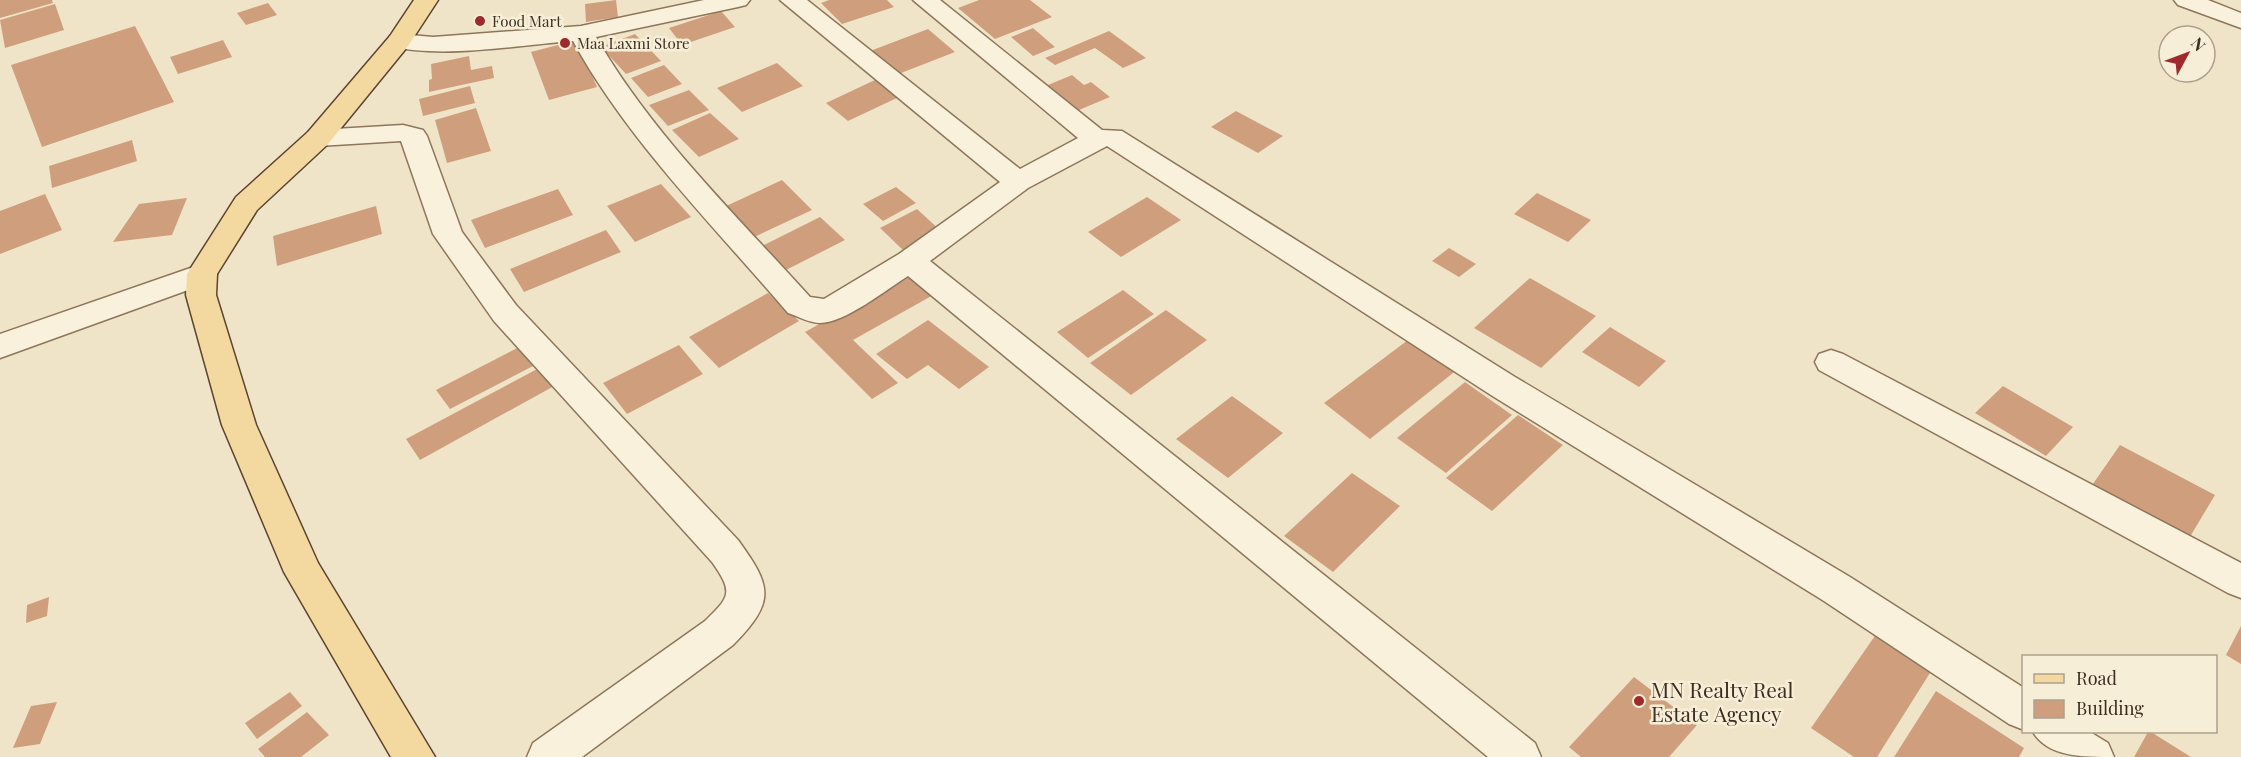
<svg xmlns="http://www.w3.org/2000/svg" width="2241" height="757" viewBox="0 0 2241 757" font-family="'Playfair Display',serif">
  <rect width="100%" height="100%" fill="#f0e4c8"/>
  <path fill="#cf9f7d" d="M0 0H52L53 3 0 18Z
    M616 0 618 17 586 22 585 4Z
    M829 0H887L894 7 842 24 821 3Z
    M979 0H1030L1052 17 995 39 958 8Z
    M268 3 277 15 246 25 237 13Z
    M55 4 64 30 5 48 0 20Z
    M721 11 735 27 682 45 669 28Z
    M135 26 174 102 42 147 11 65Z
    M1033 28 1055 47 1033 56 1011 37Z
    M928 29 955 52 896 75 870 51Z
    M1109 31 1146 58 1123 68 1095 48 1055 65 1045 58Z
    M635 34 661 61 626 74 601 47Z
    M223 40 232 57 178 74 170 57Z
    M577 40 597 87 549 100 531 52Z
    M469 56 471 70 492 66 494 78 429 92V80L432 79 431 64Z
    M777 63 803 86 742 112 717 88Z
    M664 65 682 84 648 97 631 78Z
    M1072 75 1084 85 1091 82 1110 97 1079 110 1048 85Z
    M877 79 899 97 848 121 826 103Z
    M470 86 475 103 423 116 419 99Z
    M689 90 709 110 668 126 649 105Z
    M476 108 491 151 447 163 435 120Z
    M1236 111 1283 136 1258 153 1211 127Z
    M710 113 739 139 699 157 672 130Z
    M132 140 137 161 52 188 49 166Z
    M782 180 812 210 752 238 724 207Z
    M661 184 691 217 635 242 607 206Z
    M896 187 916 203 883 221 863 204Z
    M558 189 573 215 485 248 471 220Z
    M1537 193 1591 220 1568 242 1514 214Z
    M45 194 62 230 0 254V211Z
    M1147 197 1181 220 1121 257 1088 232Z
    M187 198 172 235 113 242 139 204Z
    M376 206 382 234 277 266 273 236Z
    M917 209 942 232 904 251 880 228Z
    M820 217 845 240 786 270 762 246Z
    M606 230 621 252 524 292 510 269Z
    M1449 248 1476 264 1459 277 1432 261Z
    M911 273 935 294 853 340 898 383 872 399 805 332Z
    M1530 278 1596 316 1541 368 1474 328Z
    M1123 290 1154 314 1088 358 1057 332Z
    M768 293 799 321 719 368 689 337Z
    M1166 310 1207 340 1131 395 1090 363Z
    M928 320 989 367 959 389 928 365 907 379 876 354Z
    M1610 327 1666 361 1639 387 1582 352Z
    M1412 337 1458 369 1370 439 1324 403Z
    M679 345 703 374 627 414 603 383Z
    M519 347 533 366 450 409 436 390Z
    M541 367 556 385 420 460 406 439Z
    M1465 382 1512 415 1446 473 1397 438Z
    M2003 386 2073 427 2046 456 1975 413Z
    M1232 396 1283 433 1228 478 1176 439Z
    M1518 415 1563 445 1492 511 1446 478Z
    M2120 445 2215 495 2185 545 2088 491Z
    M1352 473 1400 506 1333 572 1284 536Z
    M49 597 47 616 26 623 27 605Z
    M2241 626V664L2226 655Z
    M1879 630 1935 665 1877 757H1854L1811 728Z
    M1634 677 1697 725 1669 757H1581L1569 747Z
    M1936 691 2024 748 2019 757H1894Z
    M290 692 302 706 257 739 245 723Z
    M57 702 40 744 13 748 31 706Z
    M307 712 329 735 301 757H265L258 749Z
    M2148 732H2151L2191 757H2134Z"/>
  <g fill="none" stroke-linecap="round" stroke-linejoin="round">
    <defs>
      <path id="minor" d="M704 0H750L746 5 738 7 596 37C651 133 736 215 810 297L824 299 899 254 1000 182 780 0H807L1020 169 1078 138 913 0H940L1102 130 1122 131 1515 377 1850 577 2024 688V730L2009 724 1824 601 1491 395 1107 146 1028 188 930 261 1535 743 1541 757H1488L908 276C887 289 845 323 820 323 810 323 797 316 788 313 714 226 628 141 573 41 519 45 442 59 390 46L387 41 390 36 399 34 433 37 581 26Z
        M2174 0H2208L2241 13V28L2178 5Z
        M403 125 423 130 427 136 462 232 516 305 738 540C772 587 776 601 733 645L582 757H527L533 743 705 621C731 596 733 592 712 562L494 321 433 234 401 141 318 146 308 144 304 138 308 132 318 130Z
        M202 264 213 267 217 274 213 281 0 358V334Z
        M1831 350 1843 354 2241 563V598L2228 593 1819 370 1815 362 1819 354Z
        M2033 732H2090L2108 743 2114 757C2082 757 2048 757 2033 732Z"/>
      <path id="major" d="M414 0H438L408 46 328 144 257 210 217 274 216 295 256 425 318 563 435 757H391L284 572 222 425 186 295 187 274 236 197 308 132 390 36Z"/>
    </defs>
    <use href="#minor" stroke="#8d765c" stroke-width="3"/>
    <use href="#major" stroke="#5b4430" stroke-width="3"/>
    <use href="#minor" fill="#faf1dc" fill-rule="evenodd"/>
    <use href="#major" fill="#f3d9a0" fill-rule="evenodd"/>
  </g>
  <g fill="#9e2a2b" stroke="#f7eed8" stroke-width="2">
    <circle cx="480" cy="21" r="6"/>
    <circle cx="565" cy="43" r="6"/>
    <circle cx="1639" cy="701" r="6"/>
  </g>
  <g text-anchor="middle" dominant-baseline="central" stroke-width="5" stroke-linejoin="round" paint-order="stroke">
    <g font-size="15" fill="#3d2e20" stroke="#f7eed8" text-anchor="start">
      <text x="492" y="21">Food Mart</text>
      <text x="577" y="43">Maa Laxmi Store</text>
    </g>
    <g font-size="21" fill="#3d2e20" stroke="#f7eed8" text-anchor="start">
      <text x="1651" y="689">MN Realty Real<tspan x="1651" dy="24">Estate Agency</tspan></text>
    </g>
  </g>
  <rect x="2022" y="655" width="195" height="78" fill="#f7eed8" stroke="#ada18e" stroke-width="1.5"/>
  <rect x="2034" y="674" width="30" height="9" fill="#f3d9a0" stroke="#ada18e" stroke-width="1.5"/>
  <text x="2076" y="685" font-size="18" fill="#3d2e20">Road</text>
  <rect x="2034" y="700" width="30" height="18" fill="#cf9f7d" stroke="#ada18e" stroke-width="1.5"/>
  <text x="2076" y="715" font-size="18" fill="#3d2e20">Building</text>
  <g transform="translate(2187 54) rotate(49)"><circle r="28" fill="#f7eed8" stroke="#ada18e" stroke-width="1.5"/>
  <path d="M0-4.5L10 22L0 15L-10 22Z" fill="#9e2a2b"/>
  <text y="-9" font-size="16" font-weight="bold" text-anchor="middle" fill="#3d2e20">N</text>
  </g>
</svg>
